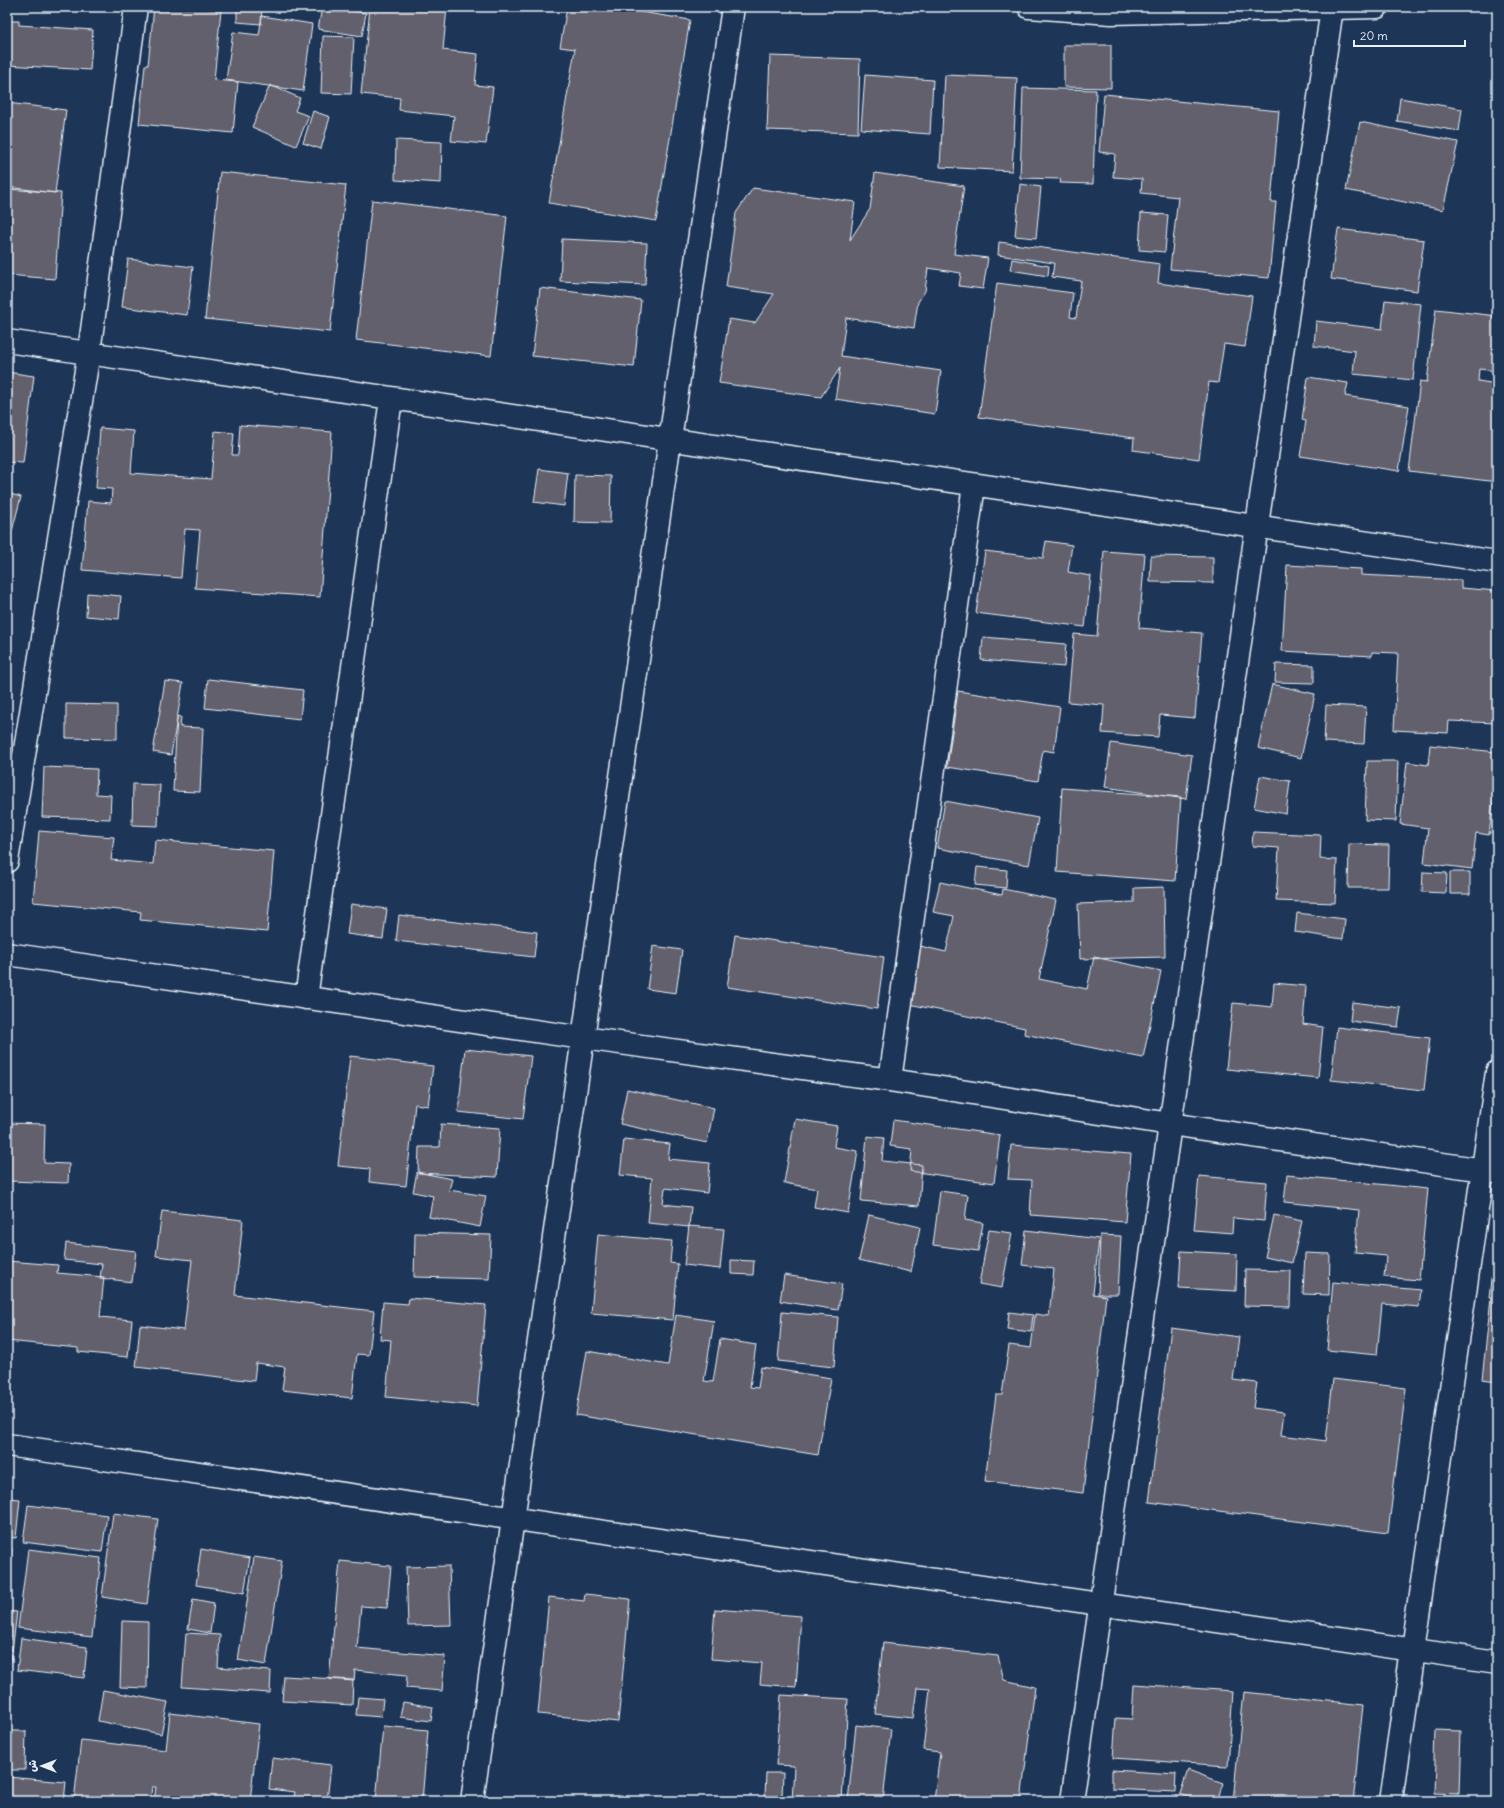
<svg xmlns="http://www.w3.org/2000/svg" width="1504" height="1808" viewBox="0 0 1504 1808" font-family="Delius,'Playpen Sans Arabic',sans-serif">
  <rect width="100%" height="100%" fill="#1d3557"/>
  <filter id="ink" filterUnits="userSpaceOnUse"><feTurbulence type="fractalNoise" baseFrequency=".025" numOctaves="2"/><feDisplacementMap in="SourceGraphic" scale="8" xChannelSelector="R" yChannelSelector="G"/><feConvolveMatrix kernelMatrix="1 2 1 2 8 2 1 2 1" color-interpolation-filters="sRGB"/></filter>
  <g filter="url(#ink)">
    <path fill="#63616d" stroke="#e8f1f8" d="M154 7H208V9L221 10 214 80 238 82 233 133 139 124 145 65H148Z
      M212 7H262L261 24 237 22V9Z
      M322 7H352L351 11 366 13 362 36 318 29Z
      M370 7H447L443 50 478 54 475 85 493 87 486 144 451 141 454 116 399 110 400 98 361 94Z
      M567 7H611L690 20 656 221 549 203 575 49 560 47Z
      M262 16 312 24 303 91 226 80 233 32 259 35Z
      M7 21H19V25L93 30 90 70 7 65Z
      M323 36 354 37 351 94 321 93Z
      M1064 45H1111V88L1064 87Z
      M770 56 860 59 858 133 767 130Z
      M865 75 933 80 930 134 861 129Z
      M945 75 1017 78 1012 171 940 167Z
      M270 85 300 98 295 111 309 116 296 146 252 127Z
      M1023 88 1096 90 1093 184 1060 183 1061 179 1020 178Z
      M1104 94 1279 111 1271 202H1276L1269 278 1170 269 1178 197 1141 193 1142 179 1113 177 1115 154 1099 152Z
      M1400 98 1462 109 1459 131 1397 121Z
      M7 103 66 110 55 193 7 187Z
      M313 111 330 117 321 149 303 143Z
      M1360 122 1458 142 1443 210 1346 190Z
      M396 140 442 142 441 183 395 180Z
      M220 172 346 185 330 332 205 319Z
      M875 173 964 186 954 254 988 258 983 289 959 286 961 273 928 268 925 291 918 302 914 328 846 318 841 356 941 371 935 414 835 399 840 368 821 397 719 383 729 319 755 323 774 294 726 287 736 213 753 188 855 202 850 240 870 209Z
      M1020 184 1041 187 1036 238 1015 236Z
      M7 189 61 193 55 279 7 275Z
      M372 200 507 216 491 356 356 340Z
      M1141 213 1168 215 1165 252 1139 250Z
      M1338 229 1424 240 1417 291 1331 279Z
      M562 239 647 243 645 285 560 281Z
      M999 242 1160 264 1158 283 1252 296 1245 347 1224 344 1218 383 1209 382 1199 459 1133 450 1134 438 979 417 997 283 1073 293 1070 317 1076 318 1081 281 1052 277 1054 263 998 255Z
      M128 259 193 267 187 315 122 307Z
      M1012 259 1049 266 1048 276 1010 270Z
      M540 288 641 300 634 367 532 356Z
      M1385 300 1421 304 1413 380 1353 374 1355 351 1314 346 1316 321 1382 329Z
      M1436 309 1497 316V371L1479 369 1478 381 1497 384V482L1409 471 1420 381 1427 382Z
      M7 372 34 376 23 463 7 462Z
      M1308 377 1348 383 1345 396 1409 406 1399 471 1300 456 1306 421 1302 420Z
      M240 425 332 432 320 597 195 588 200 530 185 529 181 578 82 570 88 501 111 503 112 489 96 488 100 428 134 431 131 473 211 479 215 431 234 433 232 455H238Z
      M539 469 568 473 564 506 534 502Z
      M575 475 611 476 610 523 574 522Z
      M7 493 21 497 7 550Z
      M1046 541 1072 545 1068 572 1091 576 1085 627 976 613 985 551 1043 558Z
      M1104 551 1145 554 1139 628 1202 633 1195 718 1160 715 1158 737 1102 733 1104 705 1068 702 1074 634 1097 636Z
      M1151 556 1213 557V583L1150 582Z
      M1287 565 1361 569V575L1461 580V588L1497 591V723L1449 721 1448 733 1394 730 1398 653 1372 652V656L1282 651Z
      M87 593 121 596 119 619 86 616Z
      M983 637 1066 644 1064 667 981 660Z
      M1276 664 1314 665V683L1275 682Z
      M208 679 303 690 300 719 205 708Z
      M165 681 183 683 171 755 153 752Z
      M1272 684 1315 694 1301 758 1258 748Z
      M958 691 1060 707 1054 752 1043 750 1038 781 947 767Z
      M66 704 117 705V739L66 738Z
      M1326 705 1366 707 1364 744 1324 742Z
      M177 716 181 717 180 727 203 728 200 792 173 791Z
      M1111 743 1192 755 1186 799 1105 787Z
      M1430 745 1497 752V768L1489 835 1476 833 1472 869 1424 863 1428 828 1400 824 1407 762 1428 765Z
      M1367 761H1398L1396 821 1365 820Z
      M44 767 97 769 96 794 111 795 110 819 42 817Z
      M1260 776 1290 781 1286 814 1254 808Z
      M133 784 160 785 158 826 132 825Z
      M1062 788 1181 797 1175 881 1057 872Z
      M945 801 1038 818 1029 865 937 848Z
      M39 831 114 837 111 860 153 864 155 840 274 851 267 932 140 920 141 912 33 902Z
      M1253 832 1321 835 1320 859 1337 860 1335 903 1276 901 1279 848 1252 846Z
      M1349 844 1389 845 1388 888H1348Z
      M977 867 1007 870 1006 888 975 885Z
      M1423 872 1447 873 1446 893 1422 892Z
      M1450 872H1470V894H1450Z
      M940 882 1002 895 1003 889 1056 900 1039 979 1087 989 1094 957 1161 971 1143 1058 1024 1034 1025 1028 909 1004 920 946 946 952 954 916 933 912Z
      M1164 887 1165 957 1080 959 1078 904 1134 902V888Z
      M351 904 387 909 383 939 347 934Z
      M1297 913 1345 919 1343 939 1295 932Z
      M399 915 537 932 534 957 396 941Z
      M735 935 884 957 877 1009 727 987Z
      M653 946 682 950 676 993 647 989Z
      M1274 983 1306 986 1303 1024 1323 1027 1318 1078 1226 1069 1233 1003 1272 1007Z
      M1352 1002 1401 1008 1398 1027 1350 1021Z
      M1337 1027 1430 1038 1424 1090 1331 1080Z
      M465 1049 531 1056 523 1119 458 1112Z
      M350 1056 433 1066 428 1106 415 1104 406 1186 369 1182 370 1169 338 1166Z
      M627 1089 714 1108 707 1143 620 1124Z
      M795 1119 837 1126 834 1147 858 1151 848 1213 814 1207 817 1189 784 1183Z
      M893 1120 1000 1135 994 1183 910 1171 912 1149 890 1146Z
      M7 1123 45 1124 44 1163 69 1164 68 1183 7 1181Z
      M441 1124 500 1128 497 1177 418 1173 419 1147H440Z
      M867 1136 884 1138 882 1161 922 1165 919 1206 861 1201Z
      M624 1139 670 1144 668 1159 710 1163 707 1193 665 1188 663 1204 691 1207 689 1227 648 1223 652 1178 620 1175Z
      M1011 1145 1131 1154 1125 1222 1030 1215 1032 1180 1008 1179Z
      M417 1172 452 1179 449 1190 486 1196 480 1227 429 1217 433 1196 413 1192Z
      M1287 1175 1428 1189 1419 1280 1384 1277 1386 1256 1355 1253 1359 1210 1284 1202Z
      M1199 1176 1267 1182 1264 1221 1233 1218 1232 1233 1194 1230Z
      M940 1191 968 1195 965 1220 983 1223 978 1251 933 1245Z
      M162 1211 243 1220 235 1295 374 1311 369 1355 357 1354 352 1398 282 1390 285 1367 256 1363 254 1381 136 1367 140 1325 184 1330 192 1260 156 1256Z
      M869 1215 920 1227 911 1272 859 1260Z
      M1274 1215 1302 1221 1292 1263 1265 1257Z
      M689 1226 724 1229 720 1269 684 1265Z
      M1497 1227V1381L1482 1379 1491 1298H1489Z
      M989 1230 1012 1233 1002 1288 979 1284Z
      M1026 1230 1099 1239 1093 1294 1106 1296 1083 1493 985 1481 996 1395H1002L1009 1345 1031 1348 1035 1314 1049 1316 1054 1269 1022 1265Z
      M415 1233 491 1235 489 1279 414 1277Z
      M598 1234 672 1241 670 1263 678 1264 673 1320 591 1313Z
      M1100 1235 1121 1236 1118 1294H1098Z
      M66 1243 136 1251 132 1282 100 1278 102 1264 64 1260Z
      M1181 1251 1237 1254 1236 1291 1179 1288Z
      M1305 1253 1330 1254 1329 1295 1303 1294Z
      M731 1260 754 1261 753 1275 731 1274Z
      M7 1261 58 1265 57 1273 104 1277 100 1317 132 1320 128 1357 78 1352V1348L7 1341Z
      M1245 1270 1291 1271 1290 1307 1244 1306Z
      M784 1275 842 1284 838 1310 780 1301Z
      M1333 1282 1421 1290 1419 1307 1382 1304 1377 1355 1327 1350Z
      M409 1298 486 1305 477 1406 386 1397 391 1340 380 1339 383 1302 408 1304Z
      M782 1312 838 1317 834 1367 778 1361Z
      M1009 1312 1033 1315 1031 1332 1007 1329Z
      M676 1315 714 1321 704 1381 713 1382 720 1339 756 1345 750 1387 758 1388 761 1367 831 1378 818 1455 576 1415 587 1351 668 1365Z
      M1171 1328 1239 1337 1233 1380 1257 1383 1253 1408 1284 1412 1281 1435 1326 1441 1333 1379 1406 1388 1388 1533 1149 1502Z
      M7 1498 20 1499 16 1538 7 1537Z
      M28 1505 107 1515 102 1552 23 1542Z
      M113 1513 158 1519 147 1604 102 1597Z
      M7 1548 12 1549 7 1599Z
      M28 1549 101 1558 92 1637 18 1628Z
      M201 1549 250 1558 244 1593 196 1585Z
      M254 1557 282 1561 266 1665 238 1660Z
      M340 1561 391 1566 387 1608 361 1606 357 1648 445 1656 442 1691 406 1688 407 1675 355 1670 354 1681 329 1679Z
      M449 1566 451 1625 408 1626 406 1567Z
      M585 1594 630 1599 618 1722 538 1714 549 1597 584 1601Z
      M193 1599 214 1603 210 1633 188 1629Z
      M715 1609 801 1616 796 1687 760 1684 762 1663 711 1659Z
      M7 1611 17 1612 10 1668 7 1667Z
      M122 1621 148 1622 147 1688 120 1687Z
      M186 1633 220 1635 218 1667 271 1671 270 1693 182 1687Z
      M21 1638 87 1647 84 1678 17 1670Z
      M883 1643 998 1656 1004 1680 1035 1687 1021 1801H934L940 1752 923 1750 930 1689 917 1688 913 1718 875 1714Z
      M284 1676 353 1680 352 1705 282 1701Z
      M1134 1684 1233 1691 1228 1766 1113 1758 1116 1718 1132 1719Z
      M103 1690 168 1702 161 1734 98 1721Z
      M1244 1692 1363 1705 1353 1801H1233Z
      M781 1695 848 1699 842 1801H792L794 1766 776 1765Z
      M358 1697 383 1699 381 1717 356 1715Z
      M403 1702 433 1707 431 1721 400 1717Z
      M170 1713 259 1724 250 1801H154L156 1787H152L150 1801H74L81 1740 166 1750Z
      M856 1725 891 1729 883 1801H848Z
      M383 1726 428 1730 422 1801H376Z
      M1436 1729 1461 1730 1459 1794 1434 1793Z
      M7 1731H26L25 1770H7Z
      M272 1758 331 1765 327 1801H293L295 1792 269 1789Z
      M1112 1770 1176 1774 1175 1792 1112 1789Z
      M1188 1770 1223 1783 1217 1801H1201L1180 1794Z
      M766 1773H783L782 1797H765Z
      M7 1777 66 1782 64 1801H7Z
      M329 1796 367 1798V1801H328Z"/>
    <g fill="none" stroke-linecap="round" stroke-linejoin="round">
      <defs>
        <path id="minor" d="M7 341 1497 562
          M7 861 89 352 136 7
          M7 954 583 1038 890 1080 1170 1124 1497 1172
          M306 998 391 399
          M890 1080 974 485
          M7 1445 1497 1662
          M472 1801 733 7
          M1072 1801 1332 8
          M1391 1801 1497 1072"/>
        <path id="major" d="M1029 7 1111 13 1377 7"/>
      </defs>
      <use href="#minor" stroke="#e8f1f8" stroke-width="25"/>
      <use href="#major" stroke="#e8f1f8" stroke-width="25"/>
      <use href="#minor" stroke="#1d3557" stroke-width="22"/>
      <use href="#major" stroke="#1d3557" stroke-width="22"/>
    </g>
  </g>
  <rect width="1504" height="1808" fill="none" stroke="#1d3557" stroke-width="24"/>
  <rect x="12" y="12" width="1480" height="1784" fill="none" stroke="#e8f1f8" stroke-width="1.5" filter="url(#ink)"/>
  <g transform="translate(42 1766) rotate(270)" stroke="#1d3557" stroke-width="3" paint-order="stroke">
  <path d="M0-3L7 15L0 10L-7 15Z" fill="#e8f1f8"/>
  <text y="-6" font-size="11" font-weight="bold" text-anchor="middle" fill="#e8f1f8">ش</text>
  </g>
  <path d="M1354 40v6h111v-6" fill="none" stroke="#e8f1f8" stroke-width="2"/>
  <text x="1360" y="40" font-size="12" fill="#e8f1f8" stroke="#1d3557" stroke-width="3" paint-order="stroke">20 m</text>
</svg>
